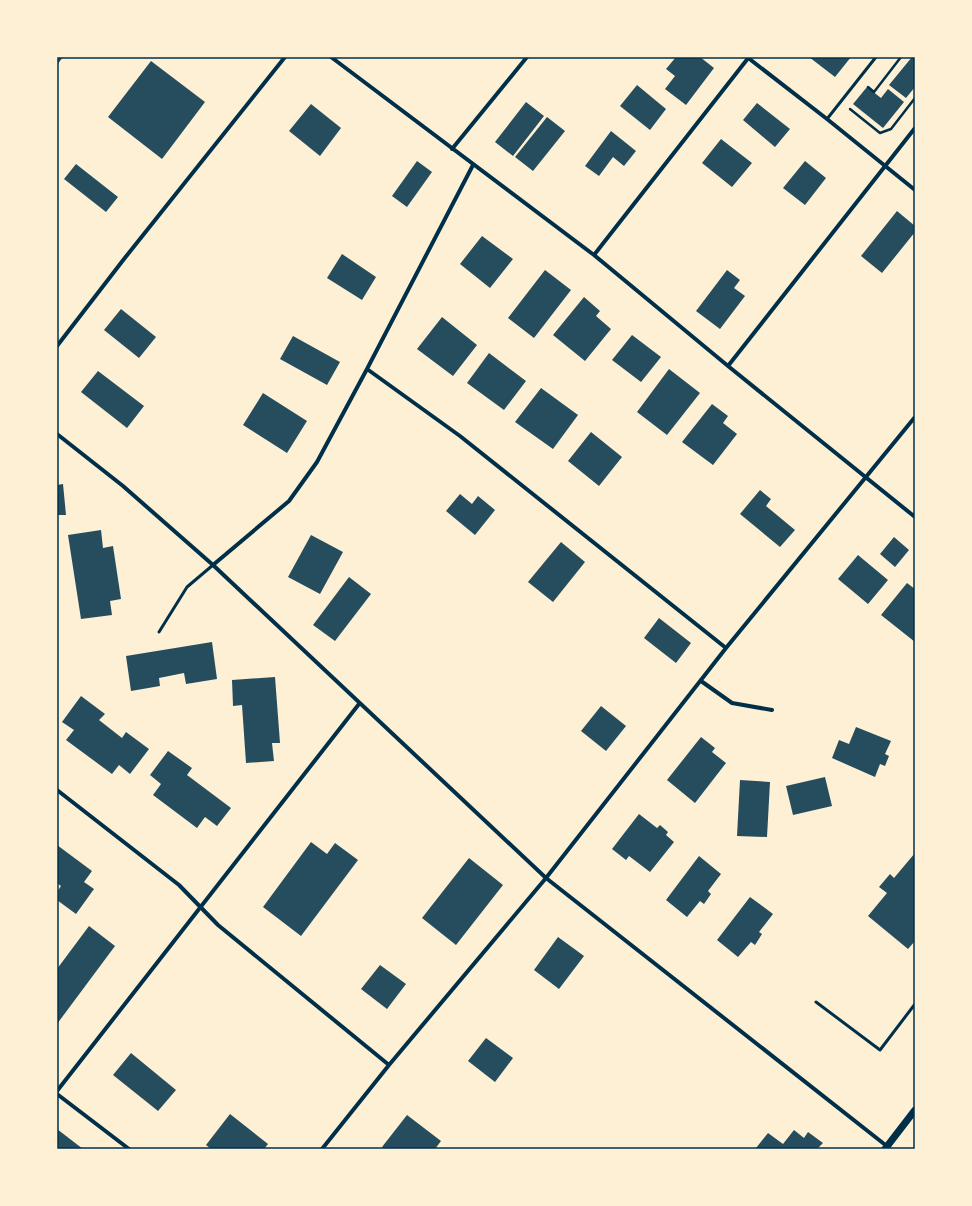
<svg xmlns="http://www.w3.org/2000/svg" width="972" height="1206" viewBox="0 0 972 1206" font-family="Mulish,sans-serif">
  <rect width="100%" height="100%" fill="#fdf0d5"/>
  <path fill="#264d5e" d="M57 57H63L57 65Z
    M676 57H700L714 68 686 105 665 89 675 76 666 69Z
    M809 57H851L835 77Z
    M912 57H915V87L906 98 889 85Z
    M151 61 205 102 162 159 108 117Z
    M637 85 666 109 650 130 620 106Z
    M867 87 881 98 888 89 904 102 883 128 853 104Z
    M526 102 544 116 513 156 495 142Z
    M757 103 790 129 775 147 743 120Z
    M311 104 341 128 320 156 289 131Z
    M547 117 565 131 533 171 515 157Z
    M611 131 636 151 624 166 613 157 599 176 585 166Z
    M721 139 752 163 732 187 702 163Z
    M417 161 432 172 407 207 392 196Z
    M805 161 826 178 805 205 783 188Z
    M76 164 118 197 106 212 64 179Z
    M897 211 915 226V232L882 273 861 256Z
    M482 236 513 259 490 288 460 264Z
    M342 254 376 277 362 300 327 278Z
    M545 270 571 290 534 338 508 318Z
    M727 270 740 280 734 288 745 296 720 329 696 311Z
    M584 297 600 311 596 316 611 329 585 361 553 335Z
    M121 309 156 337 139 358 104 330Z
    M442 317 477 345 453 376 417 349Z
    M632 335 661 357 641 382 612 360Z
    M293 336 340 362 327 385 280 359Z
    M489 353 526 381 504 410 467 383Z
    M669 369 700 393 667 435 637 412Z
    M98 371 144 406 127 428 81 392Z
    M541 388 578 415 553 449 515 422Z
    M263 393 307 421 287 453 243 425Z
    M712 404 728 416 723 423 737 434 713 465 682 442Z
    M591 432 622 457 599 486 568 461Z
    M63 484 66 515H57V485Z
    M760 490 771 499 766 506 795 530 780 547 740 514Z
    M460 494 472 504 478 496 495 510 475 535 446 511Z
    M101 530 103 548 113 546 121 599 110 601 112 615 81 619 68 535Z
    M311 535 343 552 320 594 288 577Z
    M894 537 909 550 895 567 880 554Z
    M561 542 585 562 553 602 528 582Z
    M858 555 888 580 868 604 838 579Z
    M349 577 371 594 335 641 313 625Z
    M907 583 915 589V642L881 615Z
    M659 618 691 643 676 663 644 638Z
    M212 642 217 679 186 684 184 673 159 678 160 686 131 691 126 656Z
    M275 677 280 743H272L274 761 246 763 242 705 233 706 232 680Z
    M81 696 105 714 99 720 122 738 126 732 149 749 130 774 119 765 112 774 66 740 74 730 62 722Z
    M601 706 626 726 606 751 581 731Z
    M856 727 891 741 885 754 889 756 885 766 880 764 875 777 832 758 839 740 849 744Z
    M701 737 715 748 712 752 726 763 695 803 667 780Z
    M168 751 192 768 187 775 231 808 217 826 205 817 197 828 153 795 161 784 150 775Z
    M825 777 832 806 793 815 786 786Z
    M740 780 770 782 767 837 737 836Z
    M639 814 657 828 660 825 668 832 666 835 674 842 650 872 629 856 626 860 612 849Z
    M311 842 327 854 335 843 358 860 301 936 263 907Z
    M57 845 92 871 84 882 94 889 76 914 57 900V892L61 886 57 883Z
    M915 853V941L908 949 868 916 887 893 879 887 890 874 894 878Z
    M699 856 721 874 708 891 711 894 704 904 700 901 687 917 666 900Z
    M469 858 503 885 456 945 422 918Z
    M750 897 773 914 759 932 762 934 755 945 751 942 738 957 717 940Z
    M89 926 115 946 57 1024V969Z
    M558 937 584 956 559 989 534 970Z
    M380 965 406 984 387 1009 361 989Z
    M486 1038 513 1058 495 1082 468 1061Z
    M131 1053 176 1090 158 1111 113 1075Z
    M230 1114 268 1144 264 1149H211L206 1145Z
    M407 1115 441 1141 435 1149H384L382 1147Z
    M57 1129 83 1149H57Z
    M794 1130 804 1138 808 1132 823 1143 818 1148 820 1149 756 1148 768 1133 783 1144Z"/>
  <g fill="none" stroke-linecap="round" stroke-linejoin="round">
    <path stroke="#003049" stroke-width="2.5" d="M868 87 874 92 901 57
      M850 109 880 133 891 129 915 98"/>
    <path stroke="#003049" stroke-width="3" d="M827 119 876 57
      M159 632 187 587 213 565
      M816 1002 880 1050 915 1004"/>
    <path stroke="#003049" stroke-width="4" d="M331 57 594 255 728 366 915 517
      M747 57 827 119 915 190
      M452 149 527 57
      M594 255 749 57
      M57 346 124 259 285 57
      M728 366 915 128
      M367 369 460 436 726 648
      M57 434 123 486 213 565 546 878 888 1147
      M213 565 289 501 317 462 367 369 473 165
      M701 681 732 703 772 710
      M57 790 179 885 218 925 389 1065
      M57 1091 359 704
      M57 1094 129 1149
      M322 1149 389 1065 546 878 726 648 915 417"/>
    <path stroke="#003049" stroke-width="7" d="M885 1149 915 1110"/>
  </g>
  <rect width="972" height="1206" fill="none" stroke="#fdf0d5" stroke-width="116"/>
  <rect x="58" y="58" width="856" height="1090" fill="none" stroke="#003049" stroke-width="1.5"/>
</svg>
